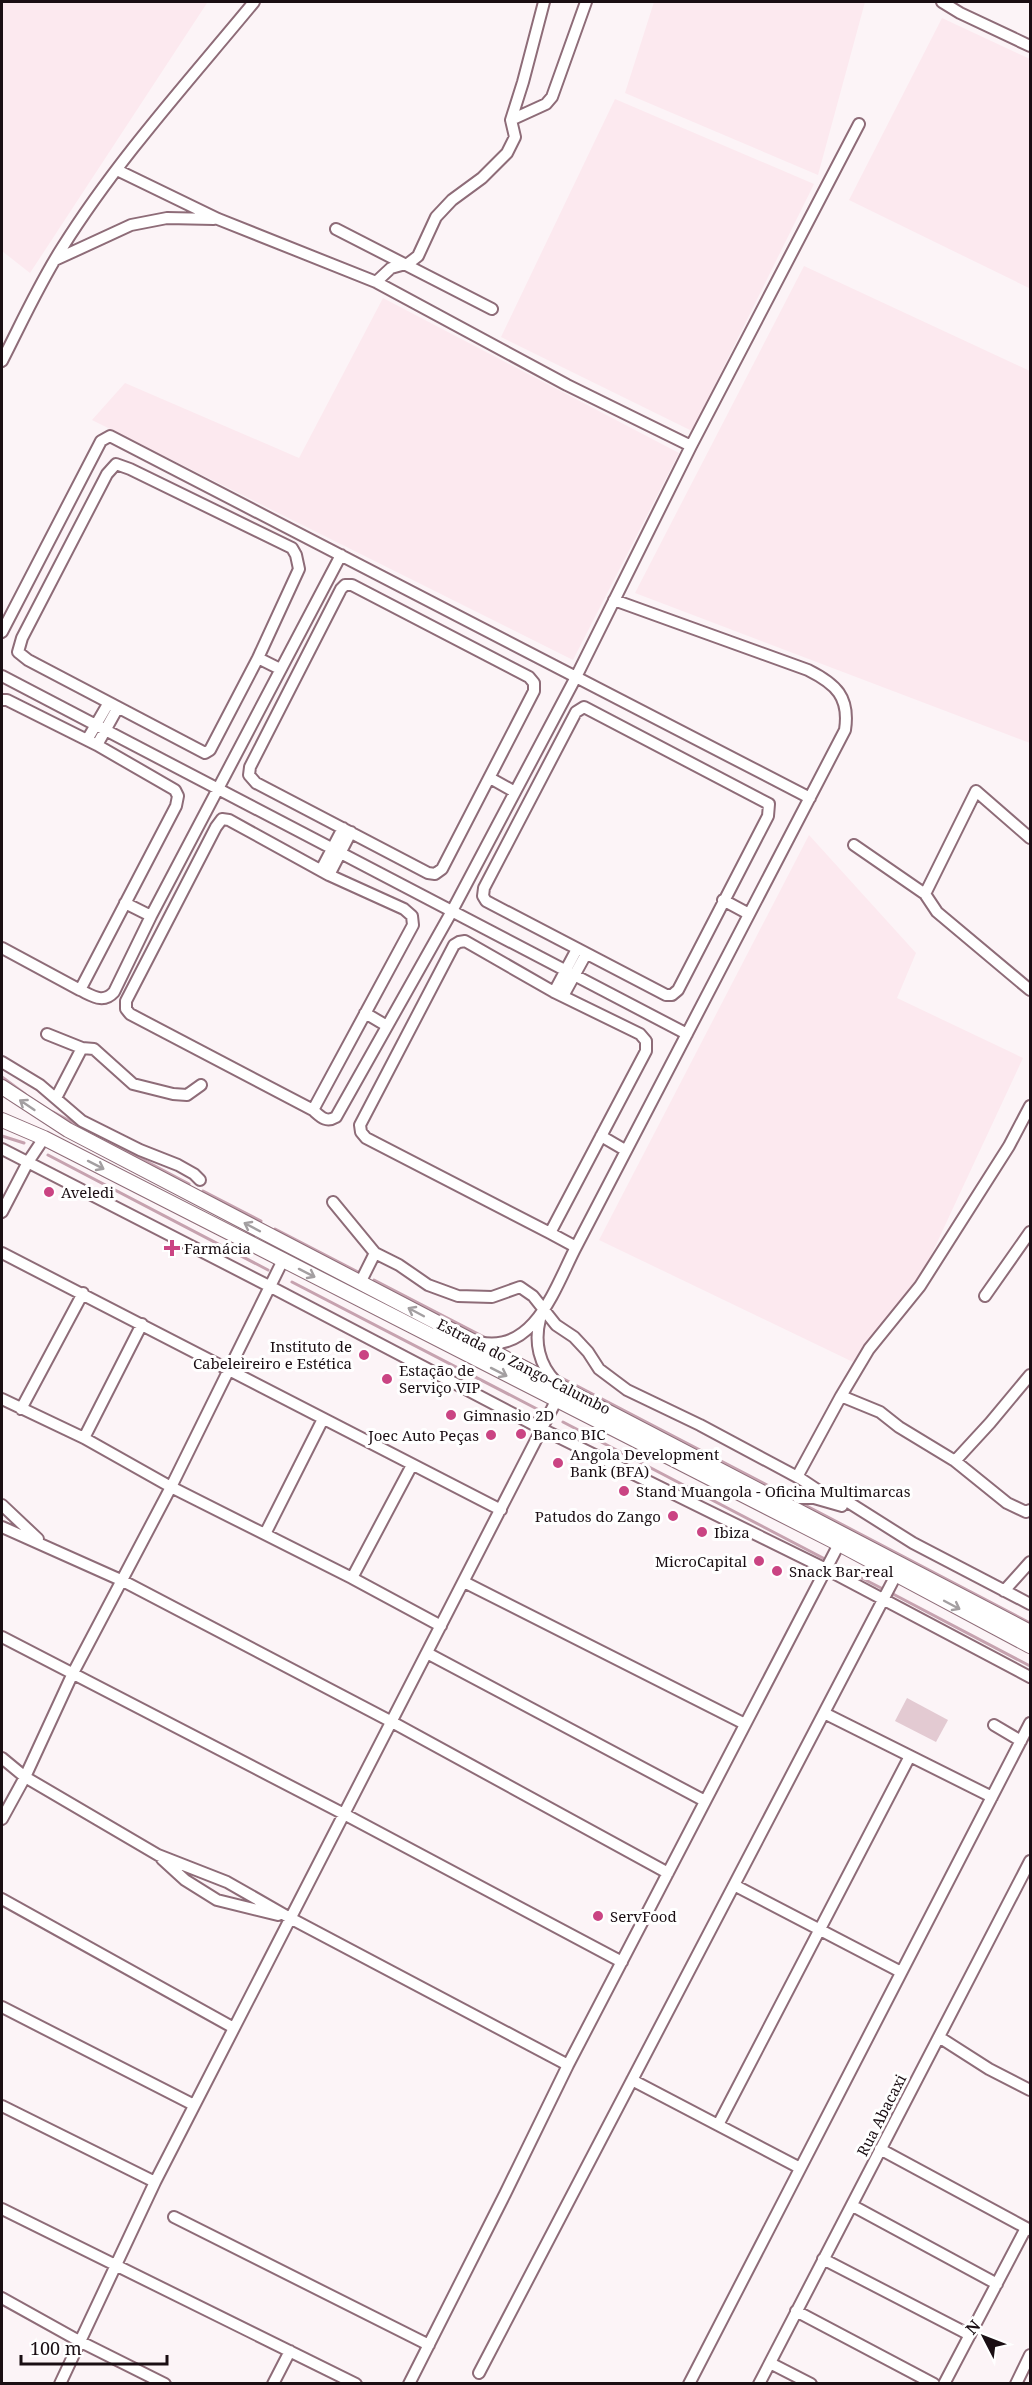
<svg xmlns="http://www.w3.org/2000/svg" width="1032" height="2385" viewBox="0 0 1032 2385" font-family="'Noto Serif',serif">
  <rect width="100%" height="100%" fill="#fcf4f7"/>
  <path fill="#fce9ef" d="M2 2 207 3 30 273 2 251Z
    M654 2H865L818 175 625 93Z
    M942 18 1030 59 1029 288 849 200Z
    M615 99 814 184 692 431 501 337Z
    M804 266 1030 371V743L635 593Z
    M383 298 679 453 573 660 92 420 125 383 299 458Z
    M809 835 916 953 897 998 1023 1058 920 1279 853 1362 599 1240Z"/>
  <path fill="#e3cad2" d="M907 1698 948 1720 936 1742 895 1721Z"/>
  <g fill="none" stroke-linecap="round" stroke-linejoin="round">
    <path stroke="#c6a2af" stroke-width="3" d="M2 1077 25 1094
      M53 1112 189 1184
      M2 1136 24 1143
      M48 1155 268 1270
      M203 1191 261 1221
      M275 1229 358 1272
      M374 1280 486 1338
      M292 1282 539 1410
      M556 1375 792 1498
      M563 1422 823 1558
      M801 1503 1030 1623
      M846 1570 883 1589
      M893 1594 1030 1666"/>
    <defs>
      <path id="minor" d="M942 2 960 13 1030 46
        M511 120 546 104 552 97 586 2
        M117 170 218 219 376 282 567 385 691 446
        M336 229 492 309
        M55 260 131 225 167 218 214 219
        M376 282 391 268 409 263 418 256 436 217 452 200 482 178 507 153 515 137 511 120 523 82 544 2
        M2 361C21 324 39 284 62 248 117 160 188 82 254 2
        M116 464 130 469 292 548 296 555 299 569 258 658 210 750 205 753 28 660 18 652 22 638 107 474Z
        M345 585H352L529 677 534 683V691L442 869 435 874 428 873 256 783 249 775 250 767 341 589Z
        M2 632 101 441 110 436 810 798
        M258 658 280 669
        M2 676 687 1034
        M2 700H7L97 745 175 790 178 796 176 806 80 990 2 948
        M584 707 769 804 768 816 678 990 672 995H666L486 901 483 896 484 888 576 712Z
        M87 740 108 704
        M97 745 117 709
        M490 778 515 792
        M1030 838 976 791 925 894 937 912 1030 990
        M854 845 925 894
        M321 870 343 828
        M329 875 351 832
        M723 900 749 914
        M125 903 151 916
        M80 990C93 996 103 1004 114 992L151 916 341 555
        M554 992 577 949
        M563 996 586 954
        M365 1013 387 1026
        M47 1034 82 1048 94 1049 133 1084 173 1094 187 1095 201 1085
        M2 1062 40 1085 82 1121 140 1150 178 1165 194 1174 200 1180
        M56 1098 82 1048
        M313 1110 413 925 412 916 404 909 329 875 229 820 222 819 216 827 126 1001V1009L130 1014 313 1110C321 1117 326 1123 336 1117L452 911 576 677 691 446 859 124
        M601 1136 625 1150
        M2 1149 271 1287 542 1429 826 1569 1030 1677
        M333 1202 375 1253 399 1265 428 1285 458 1296 492 1297 520 1287 533 1296 556 1325 574 1337 588 1352 599 1369 627 1390 700 1425 801 1479 819 1491 848 1502 913 1543 1030 1604
        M2 1212 28 1162 44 1138
        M550 1233 646 1051V1041L640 1034 554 992 465 941 459 942 454 945 360 1125 361 1132 366 1138 550 1233 576 1247 845 730C850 697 836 684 808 670L614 600
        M2 1253 501 1510
        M360 1283 375 1253
        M985 1296 1030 1232
        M540 1319C534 1342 539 1365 556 1382
        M479 1342C535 1355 556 1285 576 1247
        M841 1396 869 1349 920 1286 1009 1146 1030 1106
        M2 1399 84 1438 171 1487 352 1578 441 1626
        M21 1409 83 1293
        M84 1438 142 1324
        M955 1461 990 1423 1030 1375
        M797 1477 841 1396 880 1412 899 1427 955 1461 1007 1503 1026 1512 1030 1510
        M798 1498H814L842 1506
        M2 1505 38 1539
        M2 1527 123 1581 392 1722 668 1873
        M265 1534 323 1419
        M352 1578 412 1465
        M464 1582 745 1724
        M1004 1591 1030 1562
        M2 1637 344 1814 622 1962
        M427 1653 705 1801
        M824 1713 992 1797
        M994 1725 1021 1741
        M2 1758 25 1777 158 1855 227 1882 290 1918 568 2065
        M2 1819 25 1777 73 1673 171 1487 283 1260
        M162 1859 185 1880 217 1900 278 1915
        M734 1885 901 1972
        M2 1899 234 2028
        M2 2007 194 2105
        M939 2037 989 2069 1030 2090
        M632 2080 800 2168
        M2 2106 155 2182
        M718 2125 910 1756
        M880 2149 1030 2230
        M853 2206 997 2284
        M2 2209 356 2384
        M174 2217 429 2345
        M823 2259 970 2335
        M2 2298 81 2342 165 2384
        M796 2311 934 2384
        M770 2363 811 2384
        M479 2373 896 1575
        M60 2384 155 2182 556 1401
        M273 2384 290 2351
        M409 2384 505 2194 568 2065 839 1544
        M689 2384 1030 1723
        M759 2384C851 2210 940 2035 1030 1861
        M944 2384 1026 2228
        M1016 2384 1030 2355"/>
      <path id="major" d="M2 1087 68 1130 1030 1632
        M2 1120 44 1138 283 1260 839 1544 1030 1646"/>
    </defs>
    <use href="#minor" stroke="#8e6c78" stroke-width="14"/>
    <use href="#major" stroke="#8e6c78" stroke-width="16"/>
    <use href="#minor" stroke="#fff" stroke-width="10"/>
    <use href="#major" stroke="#fff" stroke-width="14"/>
  </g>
  <defs><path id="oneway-shaft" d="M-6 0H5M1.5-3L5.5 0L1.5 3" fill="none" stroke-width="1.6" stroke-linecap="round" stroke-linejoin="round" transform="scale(1.5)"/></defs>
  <g stroke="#a39fa1">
    <use href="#oneway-shaft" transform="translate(27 1105) rotate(-146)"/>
    <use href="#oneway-shaft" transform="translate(96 1165) rotate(27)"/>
    <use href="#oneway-shaft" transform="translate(252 1227) rotate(-152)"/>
    <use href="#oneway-shaft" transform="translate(307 1273) rotate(27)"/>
    <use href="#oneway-shaft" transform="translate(416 1312) rotate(-152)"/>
    <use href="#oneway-shaft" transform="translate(499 1372) rotate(27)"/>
    <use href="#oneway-shaft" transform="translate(952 1605) rotate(28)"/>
  </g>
  <g fill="#ca4483" stroke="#fff" stroke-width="2">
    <circle cx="49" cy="1192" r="6"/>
    <path d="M169 1239h6v6h6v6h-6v6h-6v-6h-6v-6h6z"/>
    <circle cx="364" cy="1355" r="6"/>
    <circle cx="387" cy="1379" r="6"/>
    <circle cx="451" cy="1415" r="6"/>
    <circle cx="521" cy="1434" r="6"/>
    <circle cx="491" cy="1435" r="6"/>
    <circle cx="558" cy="1463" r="6"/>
    <circle cx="624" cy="1491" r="6"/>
    <circle cx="673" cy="1516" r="6"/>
    <circle cx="702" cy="1532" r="6"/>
    <circle cx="759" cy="1561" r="6"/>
    <circle cx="777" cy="1571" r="6"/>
    <circle cx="598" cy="1916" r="6"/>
  </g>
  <g text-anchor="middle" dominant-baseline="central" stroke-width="6" stroke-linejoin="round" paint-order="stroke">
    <g font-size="15" fill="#1a0e13" stroke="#fff" text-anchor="start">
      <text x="61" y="1192">Aveledi</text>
      <text x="184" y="1248">Farmácia</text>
      <text x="352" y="1346" text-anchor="end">Instituto de<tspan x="352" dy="17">Cabeleireiro e Estética</tspan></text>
      <text x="399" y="1370">Estação de<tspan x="399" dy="17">Serviço VIP</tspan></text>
      <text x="463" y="1415">Gimnasio 2D</text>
      <text x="533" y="1434">Banco BIC</text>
      <text x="479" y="1435" text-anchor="end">Joec Auto Peças</text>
      <text x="570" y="1454">Angola Development<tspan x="570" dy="17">Bank (BFA)</tspan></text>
      <text x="636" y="1491">Stand Muangola - Oficina Multimarcas</text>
      <text x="661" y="1516" text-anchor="end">Patudos do Zango</text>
      <text x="714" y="1532">Ibiza</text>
      <text x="747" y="1561" text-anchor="end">MicroCapital</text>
      <text x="789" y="1571">Snack Bar-real</text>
      <text x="610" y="1916">ServFood</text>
    </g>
    <g font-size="15" fill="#1a0e13" stroke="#fff">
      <text transform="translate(524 1366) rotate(27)">Estrada do Zango-Calumbo</text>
      <text transform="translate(881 2115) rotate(-63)">Rua Abacaxi</text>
    </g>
  </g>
  <rect width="1032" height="2385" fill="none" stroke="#1a0e13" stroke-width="6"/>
  <g transform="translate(984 2337) rotate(312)" stroke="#ffffff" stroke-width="4.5" paint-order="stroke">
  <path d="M0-4.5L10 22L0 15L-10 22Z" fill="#1a0e13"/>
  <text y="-9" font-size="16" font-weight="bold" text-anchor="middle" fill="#1a0e13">N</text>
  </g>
  <path d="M21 2355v9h146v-9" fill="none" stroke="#1a0e13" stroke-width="3"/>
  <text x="30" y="2355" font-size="18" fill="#1a0e13" stroke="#ffffff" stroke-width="4.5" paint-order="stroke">100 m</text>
</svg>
